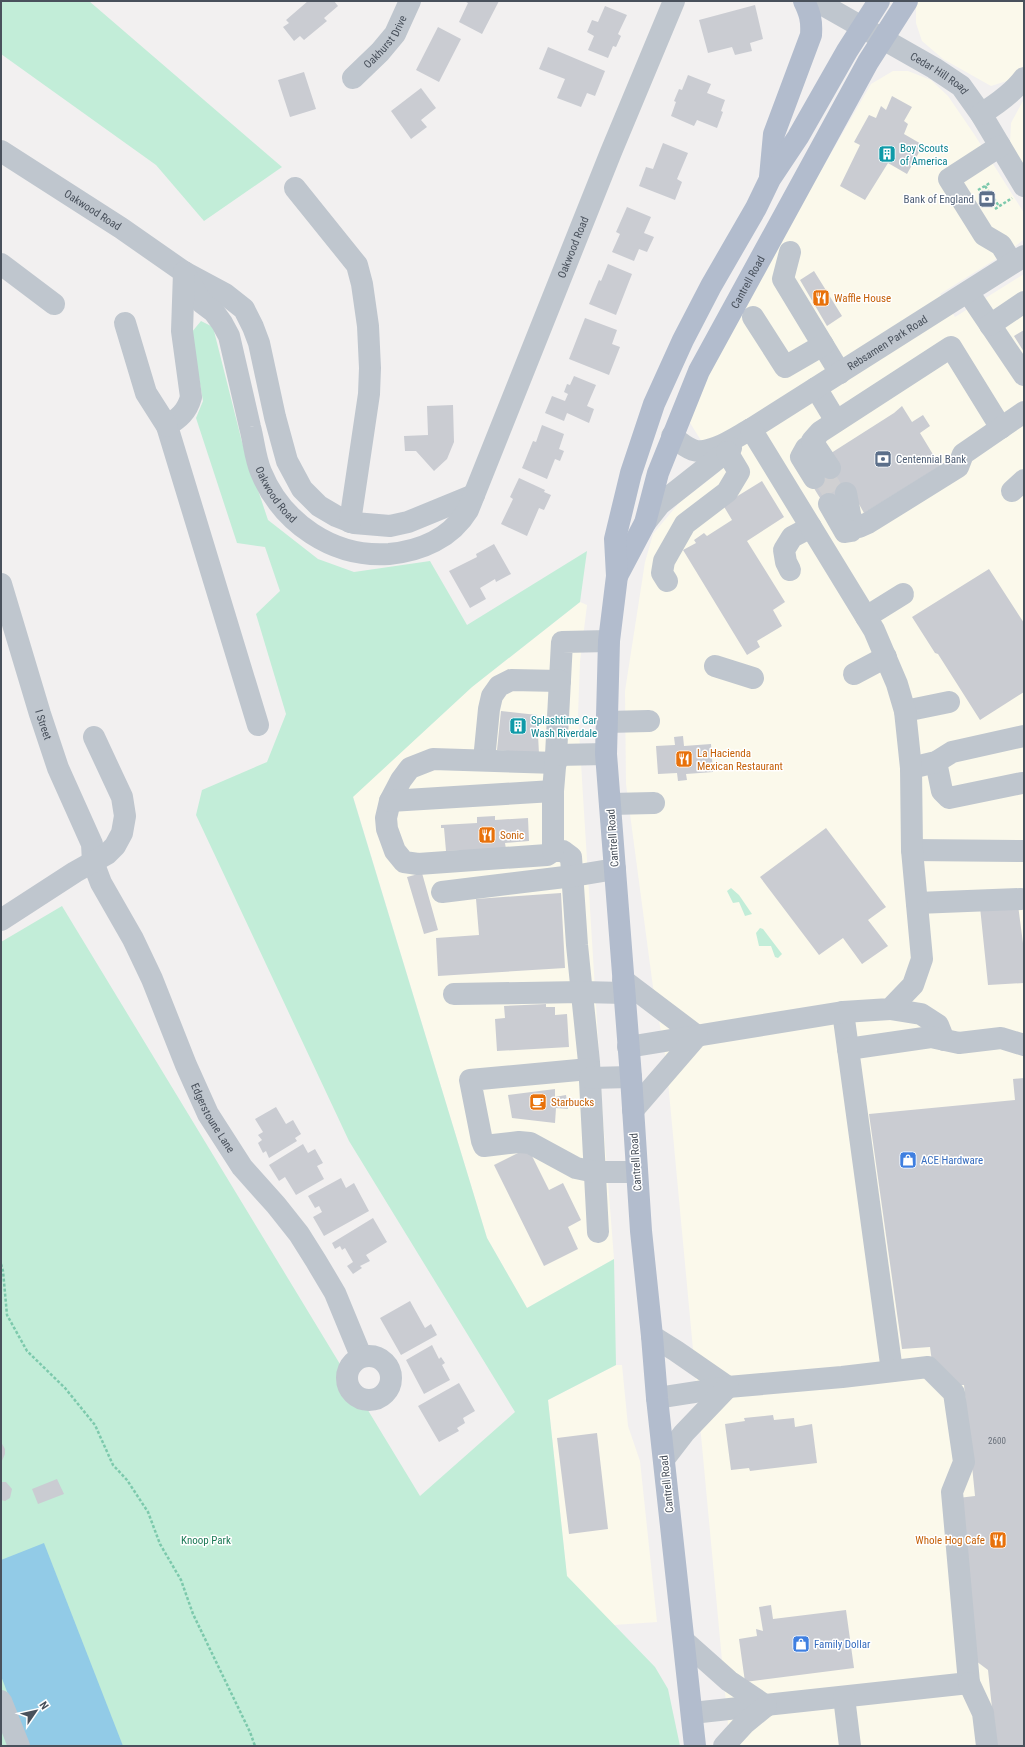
<svg xmlns="http://www.w3.org/2000/svg" width="1025" height="1747" viewBox="0 0 1025 1747" font-family="'Roboto Condensed',sans-serif">
  <rect width="100%" height="100%" fill="#f2f0f0"/>
  <path fill="#fbf9eb" d="M917 1H1024V65L1013 79 991 86 943 59 922 41 916 23V3Z
    M893 71H908L931 80 948 96 974 134 1024 213V239L1012 249 940 294 955 317 1024 274V1746H730L666 1060 653 987 626 784 625 691 645 562 653 534 679 503 720 471 687 418 730 328 871 84Z
    M1024 99V172L1010 143 1011 123Z
    M580 602 587 605 580 662 578 715 603 1118 614 1259 527 1308 487 1238 353 796 472 687Z
    M616 1365H622L628 1426 640 1461 657 1622 614 1625 567 1577 548 1400Z"/>
  <path fill="#c2edd8" d="M1 1H89L282 167 204 221 156 165 1 54Z
    M201 321 213 327 242 442 268 520 318 559 354 572 430 561 467 625 587 551 580 602 472 687 353 797 487 1238 527 1308 614 1259 616 1365 548 1400 567 1576 655 1667 668 1689 680 1746H1V942L62 906 420 1496 515 1412 349 1141 196 815 202 790 267 762 286 714 256 614 280 591 265 547 237 543 196 418 203 401 191 333Z
    M731 888 739 895 752 914 745 916 739 902 733 903 727 891Z
    M760 928 763 929 782 954 778 958 775 957 771 946H759L756 933Z"/>
  <path fill="#92cbe7" d="M44 1543 123 1746H28L1 1676V1560Z"/>
  <path fill="#caccd2" d="M308 1H334L338 6 324 18 327 21 304 40 300 36 294 41 283 27 289 23 286 20Z
    M464 1H499L482 34 459 22 468 3Z
    M755 5 763 39 750 43 752 51 735 55 732 47 708 53 699 20Z
    M605 6 627 15 618 34 621 36 616 47 613 46 608 58 588 50 594 36 587 32 592 20 598 22Z
    M438 27 461 39 439 82 416 70Z
    M548 47 605 71 595 96 587 93 581 107 557 98 565 79 539 69Z
    M304 72 316 109 290 117 278 80Z
    M688 75 711 84 707 93 725 100 721 111 723 112 717 128 697 120 694 126 671 116 676 102 674 101 679 89 682 90Z
    M421 88 436 108 421 120 427 127 411 139 391 111Z
    M892 96 912 107 904 121 908 124 904 134 923 145 907 174 888 163 865 200 840 186 860 145 854 142 869 115 876 118 881 106 886 110Z
    M663 143 688 153 677 179 682 182 675 200 639 186 646 167 653 169Z
    M627 207 651 217 644 233 654 237 647 252 639 249 634 261 612 252 620 234 616 232Z
    M608 264 632 274 616 315 589 304 599 280 601 281Z
    M814 271 842 316 827 326 800 280Z
    M585 318 617 330 612 344 620 347 609 375 569 359Z
    M1024 330V352L1014 336Z
    M574 376 596 385 587 406 594 409 589 423 567 413 564 421 545 413 552 396 565 401 568 394 564 392 567 384 570 385Z
    M453 405 454 442 447 459 434 471 416 451H405L404 436 428 435 427 406Z
    M902 406 912 422 923 415 930 426 920 433 940 466 864 513 851 490 825 506 807 477 828 455 894 413Z
    M542 425 564 434 559 449 564 451 560 461 555 459 547 479 522 468 533 441 536 442Z
    M519 478 545 490 544 492 551 495 544 510 539 508 527 536 501 524 513 499 510 497Z
    M762 481 784 517 747 541 785 602 773 610 782 626 757 641 760 647 747 655 683 550 696 543 694 540 704 533 707 536 732 520 723 505Z
    M494 544 511 574 496 582 495 579 480 588 486 599 470 608 449 571 477 557 476 554Z
    M989 569 1024 623V692L980 720 938 654 935 653 912 617Z
    M501 711 537 715 539 754 497 750Z
    M683 736 684 746 711 744 713 772 686 774 687 780 678 781 677 773 658 774 656 746 675 745 674 737Z
    M495 816V820L528 818 529 841 505 843 506 849 446 851 444 828H441V825L477 823V817Z
    M826 828 886 907 868 920 888 946 862 964 843 938 819 955 760 877Z
    M422 873 438 930 424 934 407 877Z
    M561 893 565 968 438 976 436 938 479 935 476 899Z
    M1018 905 1024 951V983L988 985 980 907Z
    M546 1004V1007H555V1015L567 1014 569 1047 497 1051 495 1019 505 1018 504 1006Z
    M1024 1078V1746H996L988 1670 972 1658 958 1498 975 1496 964 1385H960L932 1362 930 1347 902 1349 869 1114 1015 1100 1013 1079Z
    M555 1089V1097L566 1095 568 1109 556 1108 555 1123 512 1118 508 1095Z
    M276 1107 286 1124 293 1120 301 1134 295 1138 297 1141 269 1158 266 1151 263 1153 258 1143 262 1140 258 1135 263 1132 255 1119Z
    M303 1144 308 1153 315 1149 323 1163 317 1166 324 1179 296 1195 285 1177 279 1181 269 1165Z
    M528 1148 549 1190 563 1183 581 1220 568 1227 578 1249 544 1266 494 1165Z
    M341 1178 346 1188 354 1183 369 1211 324 1236 313 1217 322 1212 319 1206 315 1208 308 1196Z
    M373 1218 387 1242 366 1255 370 1261 360 1266 362 1268 353 1274 347 1266 353 1262 345 1248 342 1250 340 1246 335 1249 332 1243Z
    M410 1301 425 1328 431 1324 437 1335 401 1355 380 1318Z
    M432 1345 439 1359 441 1357 445 1363 442 1365 450 1380 424 1394 406 1360Z
    M459 1383 475 1411 463 1418 465 1423 457 1428 459 1431 439 1442 418 1406Z
    M773 1415 774 1420 794 1418 795 1427 812 1424 817 1463 750 1471 749 1468 731 1470 725 1424 745 1421 744 1418Z
    M597 1433 608 1529 569 1534 557 1438Z
    M1 1442 5 1449V1454L1 1463Z
    M57 1479 64 1494 38 1504 32 1489Z
    M1 1482H6L12 1489 10 1498 5 1501 1 1500Z
    M771 1605 773 1619 846 1610 854 1668 745 1682 739 1639 757 1636 756 1629 763 1631 759 1607Z"/>
  <g fill="none" stroke-linecap="round" stroke-linejoin="round">
    <path stroke="#d0d0d2" stroke-width="22" stroke-dasharray="22 11" stroke-linecap="butt" d="M822 473 837 499"/>
    <path stroke="#7cc9ac" stroke-width="2.5" stroke-dasharray="3 2" stroke-linecap="butt" d="M985 186 999 206
      M978 190 990 183
      M995 209 1012 198
      M1 1264 3 1271 7 1315 27 1351 65 1388 95 1425 113 1465 127 1480 148 1512 160 1544 181 1580 193 1614 250 1732 255 1746"/>
    <g stroke="#bfc6ce" stroke-width="22">
      <path id="s1" d="M816 1 934 68 961 86 981 114 1024 186"/>
      <path id="s2" d="M353 78 380 52 395 34 410 1"/>
      <path d="M981 114C997 104 1013 93 1024 78"/>
      <path d="M1000 146 949 179 984 235 1001 245 1012 263"/>
      <path id="s3" d="M1 151 121 228 184 272 225 294 244 309 253 327 259 343 275 417 287 461 302 489 319 506 336 516 354 523 390 526 408 522 474 495"/>
      <path d="M295 188 357 265 362 284 368 326 370 368 369 394 350 522"/>
      <path d="M790 252 783 279 840 373"/>
      <path d="M1 264 54 304"/>
      <path id="s4" d="M184 272 202 303 214 312 222 323 229 336C236 367 243 397 250 427 254 442 255 458 261 472 282 523 333 558 389 554 421 551 451 538 468 510L611 152 674 1"/>
      <path d="M184 272 182 331 191 397C187 412 179 418 167 426L258 725"/>
      <path d="M968 292 1024 375"/>
      <path d="M753 317 785 367 823 345"/>
      <path d="M125 323 146 393 167 426"/>
      <path d="M990 325 1024 302"/>
      <path d="M816 388 836 421"/>
      <path id="s5" d="M672 436C678 441 685 447 693 450 710 456 736 437 751 429L1024 256"/>
      <path d="M806 448 801 457 814 478"/>
      <path d="M830 468 812 441 820 432 951 347 1001 428"/>
      <path d="M1012 491 1024 480"/>
      <path d="M846 493 851 519 859 527 868 523 958 467 963 454 1024 412"/>
      <path d="M829 504 845 532 851 531"/>
      <path d="M645 523 660 504 731 448"/>
      <path d="M790 570 786 562 784 550 792 537 811 527"/>
      <path d="M667 581 662 573 664 561 685 524 727 492 739 472 727 452"/>
      <path id="s6" d="M1 584 40 714 58 768 92 844 93 862 101 883 133 939 152 979 186 1065 208 1114 242 1167 276 1205 299 1234 316 1261 335 1293 361 1356"/>
      <path d="M866 617 903 594"/>
      <path d="M715 666 753 678"/>
      <path d="M854 674 886 657"/>
      <path d="M905 711 949 702"/>
      <path d="M607 722 649 721"/>
      <path d="M556 755 562 642 609 641"/>
      <path d="M484 760 489 709 492 696 499 686 511 680 560 681"/>
      <path d="M936 762 942 791 949 798 1022 783"/>
      <path d="M556 763 433 759 410 768 401 780 390 801 386 818 387 829 395 851 404 862 418 864 547 855 553 851H563L571 857 577 945 589 1062 598 1232"/>
      <path d="M911 768 936 762 952 752 1024 736"/>
      <path d="M390 801 553 791"/>
      <path d="M610 804 654 803"/>
      <path d="M912 850 1024 851"/>
      <path d="M553 851V791L556 755 606 754"/>
      <path d="M442 892 573 876 615 869"/>
      <path d="M917 903 1021 899"/>
      <path d="M1 920 75 872 107 854 115 846 122 833 125 816 122 797 94 737"/>
      <path d="M623 980 697 1036"/>
      <path d="M454 994 582 992 624 993"/>
      <path d="M890 1009 921 1014 938 1025 944 1040"/>
      <path d="M843 1012 892 1371"/>
      <path d="M628 1047 843 1012 890 1009 913 985 922 959 912 850 911 768 905 711 897 684 874 630 751 429"/>
      <path d="M848 1049 931 1037 959 1043 1001 1038 1024 1045"/>
      <path d="M589 1069 470 1080 482 1141 484 1146 519 1142 530 1143 576 1168 595 1172H637"/>
      <path d="M590 1078 631 1077"/>
      <path d="M633 1110 697 1036"/>
      <path d="M652 1336 676 1351 728 1387"/>
      <circle cx="369" cy="1378" r="22"/>
      <path d="M657 1398 728 1387 842 1377 928 1367 954 1393 964 1462 952 1492 969 1683 692 1713"/>
      <path d="M664 1459 684 1433 728 1387"/>
      <path d="M684 1641 729 1681 766 1706"/>
      <path d="M969 1683 983 1713 987 1746"/>
      <path d="M844 1697 850 1746"/>
      <path d="M1 1701 19 1746"/>
      <path d="M724 1746 744 1724 766 1706"/>
    </g>
    <g stroke="#b2bccd" stroke-width="22">
      <path d="M770 177 774 134 811 35C812 21 810 13 804 1"/>
      <path id="s7" d="M617 576 645 523 658 473 699 371 868 62 907 1"/>
      <path d="M695 1746 657 1398 652 1336 641 1231 631 1077 606 754 609 641 617 576 615 539 631 473 654 404 683 340 711 286 756 208 770 179 798 137 847 51 879 1"/>
    </g>
  </g>
  <defs>
    <symbol id="building-square" viewBox="-11 -11 22 22"><rect x="-9" y="-9" width="18" height="18" rx="4" fill="#0f9aa8" stroke="#fff"/><path d="M-4-6H4V6H1V3H-1V6H-4ZM-2.5-4.3h1.7v1.8h-1.7ZM.8-4.3h1.7v1.8H.8ZM-2.5-1h1.7V.8h-1.7ZM.8-1h1.7V.8H.8Z" fill="#fff"/></symbol>
    <symbol id="bank-square" viewBox="-11 -11 22 22"><rect x="-9" y="-9" width="18" height="18" rx="4" fill="#5c6f8a" stroke="#fff"/><path d="M-6-4H6V4H-6ZM0-2.3a2.3 2.3 0 1 0 0 4.6a2.3 2.3 0 1 0 0-4.6Z" fill="#fff"/></symbol>
    <symbol id="restaurant-square" viewBox="-11 -11 22 22"><rect x="-9" y="-9" width="18" height="18" rx="4" fill="#e8710a" stroke="#fff"/><path d="M-5-6h1v4h1v-4h1v4h1v-4h1v5L-1.5 .5V6h-2V.5L-5-1ZM5-6V6H3V1.5H1.5Q1.5-4 5-6Z" fill="#fff"/></symbol>
    <symbol id="cafe-square" viewBox="-11 -11 22 22"><rect x="-9" y="-9" width="18" height="18" rx="4" fill="#e8710a" stroke="#fff"/><path d="M-5.5-4.5H6V0H3Q3 3.5 0 3.5H-2.5Q-5.5 3.5-5.5 0ZM3-3.2v2h1.7v-2ZM-6 4.5H4V6H-6Z" fill="#fff"/></symbol>
    <symbol id="shop-square" viewBox="-11 -11 22 22"><rect x="-9" y="-9" width="18" height="18" rx="4" fill="#3f7fe0" stroke="#fff"/><path d="M-5-2.5h2.3a2.7 3.5 0 0 1 5.4 0H5L5.5 6h-11ZM-1.5-2.5h3a1.5 2.3 0 0 0-3 0Z" fill="#fff"/></symbol>
  </defs>
  <g fill-rule="evenodd">
    <use href="#building-square" x="877" y="144" width="20" height="20"/>
    <use href="#bank-square" x="977" y="189" width="20" height="20"/>
    <use href="#restaurant-square" x="811" y="288" width="20" height="20"/>
    <use href="#bank-square" x="873" y="449" width="20" height="20"/>
    <use href="#building-square" x="508" y="716" width="20" height="20"/>
    <use href="#restaurant-square" x="674" y="749" width="20" height="20"/>
    <use href="#restaurant-square" x="477" y="825" width="20" height="20"/>
    <use href="#cafe-square" x="528" y="1092" width="20" height="20"/>
    <use href="#shop-square" x="898" y="1150" width="20" height="20"/>
    <use href="#restaurant-square" x="988" y="1530" width="20" height="20"/>
    <use href="#shop-square" x="791" y="1634" width="20" height="20"/>
  </g>
  <g text-anchor="middle" dominant-baseline="central" stroke-width="3" stroke-linejoin="round" paint-order="stroke">
    <g font-size="9" fill="#69707a">
      <text x="997" y="1441">2600</text>
    </g>
    <g font-size="11" fill="#49515c" stroke="#fff">
      <text stroke="none"><textPath href="#s2" startOffset="49">Oakhurst Drive</textPath></text>
      <text stroke="none"><textPath href="#s1" startOffset="143">Cedar Hill Road</textPath></text>
      <text stroke="none"><textPath href="#s3" startOffset="109">Oakwood Road</textPath></text>
      <text stroke="none"><textPath href="#s4" startOffset="758">Oakwood Road</textPath></text>
      <text stroke="none"><textPath href="#s7" startOffset="323">Cantrell Road</textPath></text>
      <text stroke="none"><textPath href="#s5" startOffset="250">Rebsamen Park Road</textPath></text>
      <text stroke="none"><textPath href="#s4" startOffset="246">Oakwood Road</textPath></text>
      <text stroke="none"><textPath href="#s6" startOffset="147">I Street</textPath></text>
      <text transform="translate(613 838) rotate(-94)">Cantrell Road</text>
      <text stroke="none"><textPath href="#s6" startOffset="577">Edgerstoune Lane</textPath></text>
      <text transform="translate(636 1162) rotate(-94)">Cantrell Road</text>
      <text transform="translate(667 1484) rotate(-96)">Cantrell Road</text>
    </g>
    <g font-size="11" fill="#0d838f" stroke="#fff" text-anchor="start">
      <text x="900" y="148">Boy Scouts<tspan x="900" dy="13">of America</tspan></text>
      <text x="531" y="720">Splashtime Car<tspan x="531" dy="13">Wash Riverdale</tspan></text>
    </g>
    <g font-size="11" fill="#4e5e75" stroke="#fff" text-anchor="end">
      <text x="974" y="199">Bank of England</text>
      <text x="896" y="459" text-anchor="start">Centennial Bank</text>
    </g>
    <g font-size="11" fill="#c56008" stroke="#fff" text-anchor="start">
      <text x="834" y="298">Waffle House</text>
      <text x="697" y="753">La Hacienda<tspan x="697" dy="13">Mexican Restaurant</tspan></text>
      <text x="500" y="835">Sonic</text>
      <text x="551" y="1102">Starbucks</text>
      <text x="985" y="1540" text-anchor="end">Whole Hog Cafe</text>
    </g>
    <g font-size="11" fill="#366cbe" stroke="#fff" text-anchor="start">
      <text x="921" y="1160">ACE Hardware</text>
      <text x="814" y="1644">Family Dollar</text>
    </g>
    <g font-size="11" fill="#1d7a57" stroke="#fff">
      <text x="206" y="1540">Knoop Park</text>
    </g>
  </g>
  <rect width="1025" height="1747" fill="none" stroke="#49515c" stroke-width="4"/>
  <g transform="translate(36 1711) rotate(56)" stroke="#ffffff" stroke-width="3" paint-order="stroke">
  <path d="M0-3L7 15L0 10L-7 15Z" fill="#49515c"/>
  <text y="-6" font-size="11" font-weight="bold" text-anchor="middle" fill="#49515c">N</text>
  </g>
</svg>
